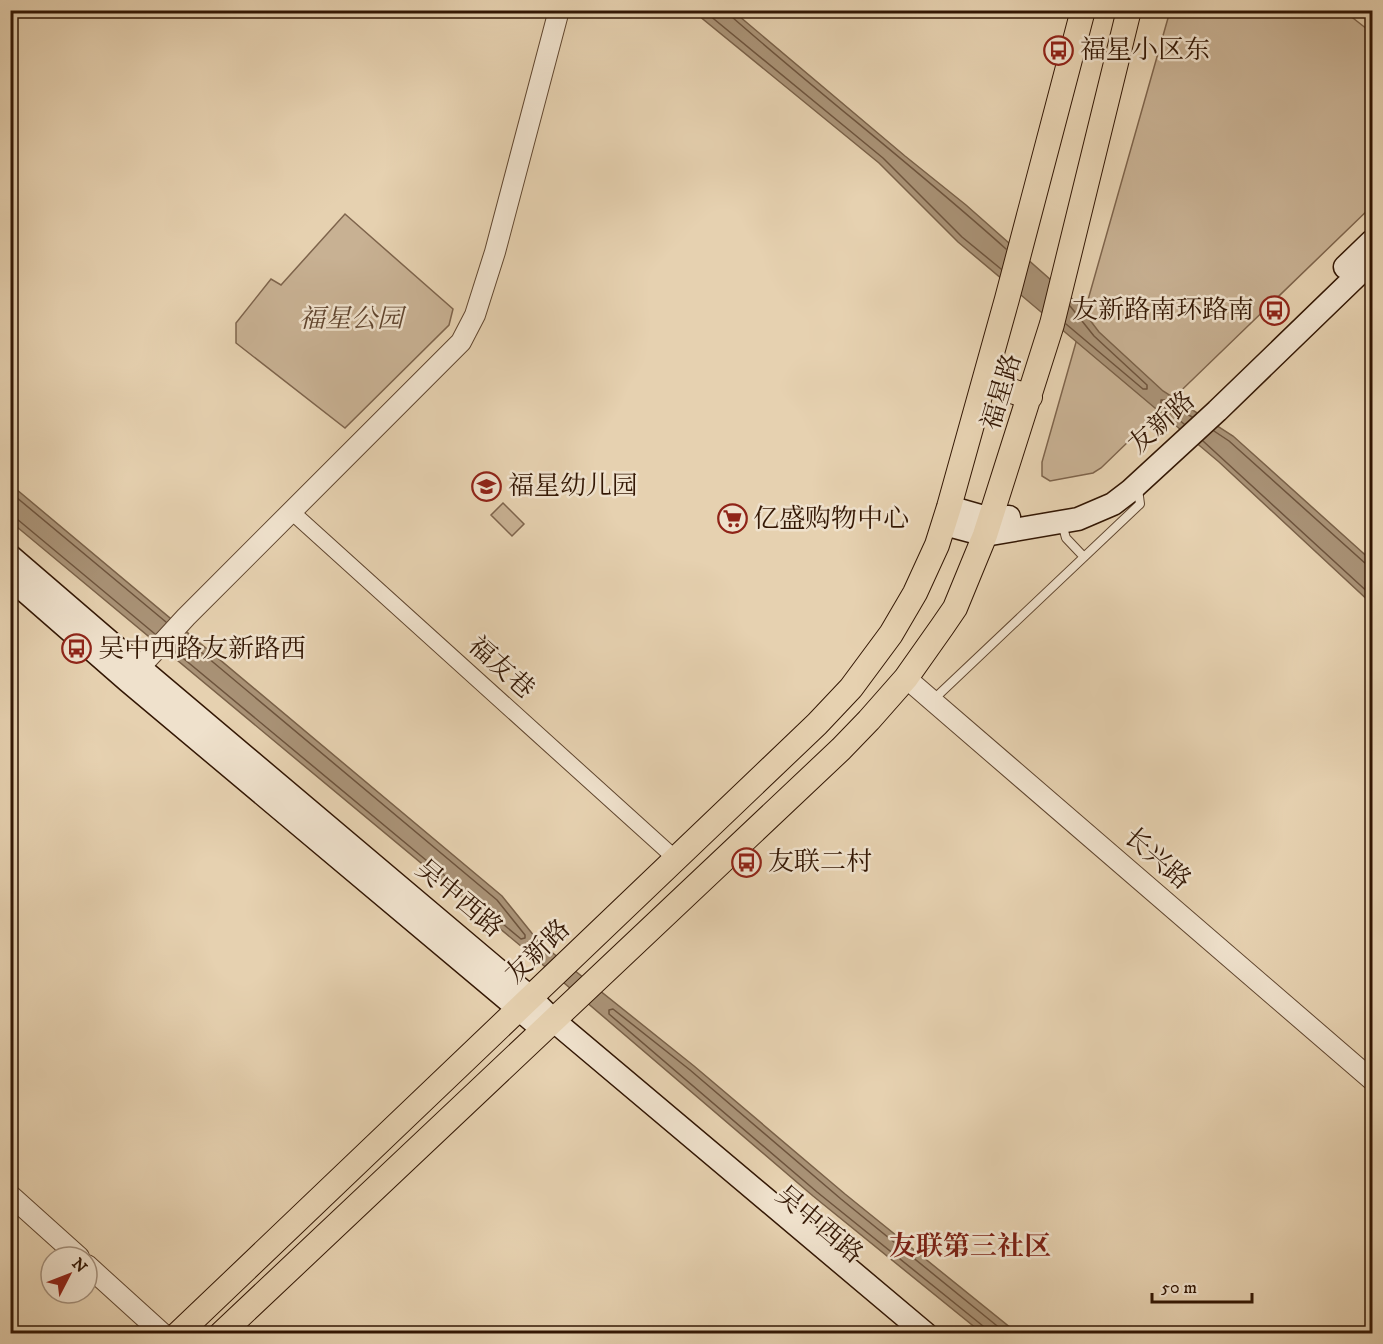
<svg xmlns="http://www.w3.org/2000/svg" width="1383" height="1344" viewBox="0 0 1383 1344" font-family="'IM FELL DW Pica','Noto Serif SC',serif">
  <rect width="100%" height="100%" fill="#e6d1b0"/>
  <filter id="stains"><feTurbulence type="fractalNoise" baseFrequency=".00333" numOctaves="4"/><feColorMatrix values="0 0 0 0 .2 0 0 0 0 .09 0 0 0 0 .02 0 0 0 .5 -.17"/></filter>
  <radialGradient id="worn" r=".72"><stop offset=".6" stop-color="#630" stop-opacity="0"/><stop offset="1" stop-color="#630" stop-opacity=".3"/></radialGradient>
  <path fill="#c8b193" stroke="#7e644c" stroke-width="1.5" d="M1170 11H1344L1372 33V206L1101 468 1093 473 1050 481 1042 476V462Z
    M345 214 453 309 449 325 345 428 236 343V323L271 279 281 285Z
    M503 503 524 524 512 536 491 515Z"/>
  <path fill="#a99276" stroke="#7a6148" stroke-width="1.5" d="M693 11H733L905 156 966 205 1077 303 1099 332 1163 391 1233 436 1372 561V604L1219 462 958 242 879 163Z
    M10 484 502 896 539 942 694 1066 845 1194 1017 1333H982L813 1196 522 947 11 522Z"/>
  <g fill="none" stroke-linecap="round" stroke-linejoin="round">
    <path stroke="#6e543d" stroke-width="1.5" d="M703 10 883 158 962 237 1001 269
      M730 10 732 17C822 96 917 169 1006 249
      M1066 324 1143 389H1147V385L1094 336 1070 306
      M1184 424 1161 405V400H1164L1192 417
      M1214 431 1229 441 1366 564 1372 565
      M1203 441 1372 596
      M10 492 166 622
      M10 518 17 519 155 634
      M172 649 521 939 525 938V935L497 900 183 637
      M985 1334 983 1326 817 1192 609 1014V1010L613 1009 690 1070 841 1199 1007 1334"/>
    <defs>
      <path id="service" d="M1062 524 1066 538 1084 557
        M934 699 1140 504 1138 489"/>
      <path id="minor" d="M293 513 676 859"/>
      <path id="tertiary" d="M906 678 1372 1080
        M129 679 186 617 461 342 475 315 495 252 559 10
        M10 1195 79 1257
        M87 1265 163 1334"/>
      <path id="secondary" d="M1345 267 1372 241
        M949 507 991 519 1009 517
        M944 524 985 535 1078 519 1113 504 1130 491 1217 411 1372 261
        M10 556 139 667 531 998 553 1020 926 1334
        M10 578 128 681 533 1021"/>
      <path id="primary" d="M984 382 1030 397
        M178 1334 817 724 851 688 891 634 915 593 937 545 949 507 1007 299 1083 10
        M221 1334 841 749 869 720 906 678 942 627 955 608 985 535 1052 324 1129 10"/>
    </defs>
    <use href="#service" stroke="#60462f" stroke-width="10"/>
    <use href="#minor" stroke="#60462f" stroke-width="17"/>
    <use href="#tertiary" stroke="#60462f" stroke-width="22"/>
    <use href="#secondary" stroke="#331704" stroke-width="25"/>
    <use href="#primary" stroke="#331704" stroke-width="26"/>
    <use href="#service" stroke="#efe1cc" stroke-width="8"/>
    <use href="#minor" stroke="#efe1cc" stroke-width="15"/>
    <use href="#tertiary" stroke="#efe1cc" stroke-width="20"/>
    <use href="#secondary" stroke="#efe1cc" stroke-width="22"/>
    <use href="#primary" stroke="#e6d1b0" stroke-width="24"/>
  </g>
  <defs>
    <symbol id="bus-ring" viewBox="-11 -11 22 22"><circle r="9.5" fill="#efe1cc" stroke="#8f2418" stroke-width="1.5"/><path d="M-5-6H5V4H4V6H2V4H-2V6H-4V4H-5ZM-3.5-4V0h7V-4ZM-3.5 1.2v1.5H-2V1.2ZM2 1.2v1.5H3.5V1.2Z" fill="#8f2418"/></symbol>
    <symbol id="school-ring" viewBox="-11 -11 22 22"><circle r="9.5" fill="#efe1cc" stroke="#8f2418" stroke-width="1.5"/><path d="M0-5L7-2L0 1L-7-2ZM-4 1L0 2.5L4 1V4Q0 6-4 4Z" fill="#8f2418"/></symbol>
    <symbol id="supermarket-ring" viewBox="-11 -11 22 22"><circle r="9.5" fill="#efe1cc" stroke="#8f2418" stroke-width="1.5"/><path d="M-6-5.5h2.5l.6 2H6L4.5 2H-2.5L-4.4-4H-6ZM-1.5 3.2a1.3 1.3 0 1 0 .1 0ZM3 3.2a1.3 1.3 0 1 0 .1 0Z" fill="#8f2418"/></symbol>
  </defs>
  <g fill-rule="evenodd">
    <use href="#bus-ring" x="1042" y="34" width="33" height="33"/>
    <use href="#bus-ring" x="1258" y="294" width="33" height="33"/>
    <use href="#school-ring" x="470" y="470" width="33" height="33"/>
    <use href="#supermarket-ring" x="716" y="502" width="33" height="33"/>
    <use href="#bus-ring" x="60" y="632" width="33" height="33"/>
    <use href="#bus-ring" x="730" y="846" width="33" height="33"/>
  </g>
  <g text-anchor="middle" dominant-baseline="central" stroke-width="5" stroke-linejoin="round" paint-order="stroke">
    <g font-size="26" fill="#331704" stroke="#efe1cc" text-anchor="start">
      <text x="1080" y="50">福星小区东</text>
      <text x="1254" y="310" text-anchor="end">友新路南环路南</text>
      <text x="508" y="486">福星幼儿园</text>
      <text x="753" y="519">亿盛购物中心</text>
      <text x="98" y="649">吴中西路友新路西</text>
      <text x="768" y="862">友联二村</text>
    </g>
    <g font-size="26" font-style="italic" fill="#60452f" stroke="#efe1cc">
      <text x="351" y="319">福星公园</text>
    </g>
    <g font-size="26" fill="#331704" stroke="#efe1cc">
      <text transform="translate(1002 392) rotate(-73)">福星路</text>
      <text transform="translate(1162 423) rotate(-42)">友新路</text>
      <text transform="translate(501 668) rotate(42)">福友巷</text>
      <text transform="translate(1157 859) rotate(41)">长兴路</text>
      <text transform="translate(459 899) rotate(40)">吴中西路</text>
      <text transform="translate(538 952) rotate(-44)">友新路</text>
      <text transform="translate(819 1225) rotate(40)">吴中西路</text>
    </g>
    <g font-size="27" font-weight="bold" fill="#7a1f14" stroke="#efe1cc">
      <text x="970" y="1247">友联第三社区</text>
    </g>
  </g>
  <rect width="1383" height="1344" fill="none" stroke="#e6d1b0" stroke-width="36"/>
  <rect x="12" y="12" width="1359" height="1320" fill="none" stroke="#331704" stroke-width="3"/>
  <rect x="18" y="18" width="1347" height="1308" fill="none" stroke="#331704" stroke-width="1.5"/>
  <g transform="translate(69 1275) rotate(48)"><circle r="28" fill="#efe1cc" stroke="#a4907c" stroke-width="1.5"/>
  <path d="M0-4.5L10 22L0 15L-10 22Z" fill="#8f2418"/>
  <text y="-9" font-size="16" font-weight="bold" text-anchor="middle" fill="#331704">N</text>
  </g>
  <path d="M1152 1293v9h100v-9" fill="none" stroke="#331704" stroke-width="3"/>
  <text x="1161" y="1293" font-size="18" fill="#331704" stroke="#efe1cc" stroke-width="4.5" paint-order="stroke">50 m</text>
  <rect width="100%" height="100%" filter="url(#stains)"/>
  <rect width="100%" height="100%" fill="url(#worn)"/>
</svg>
